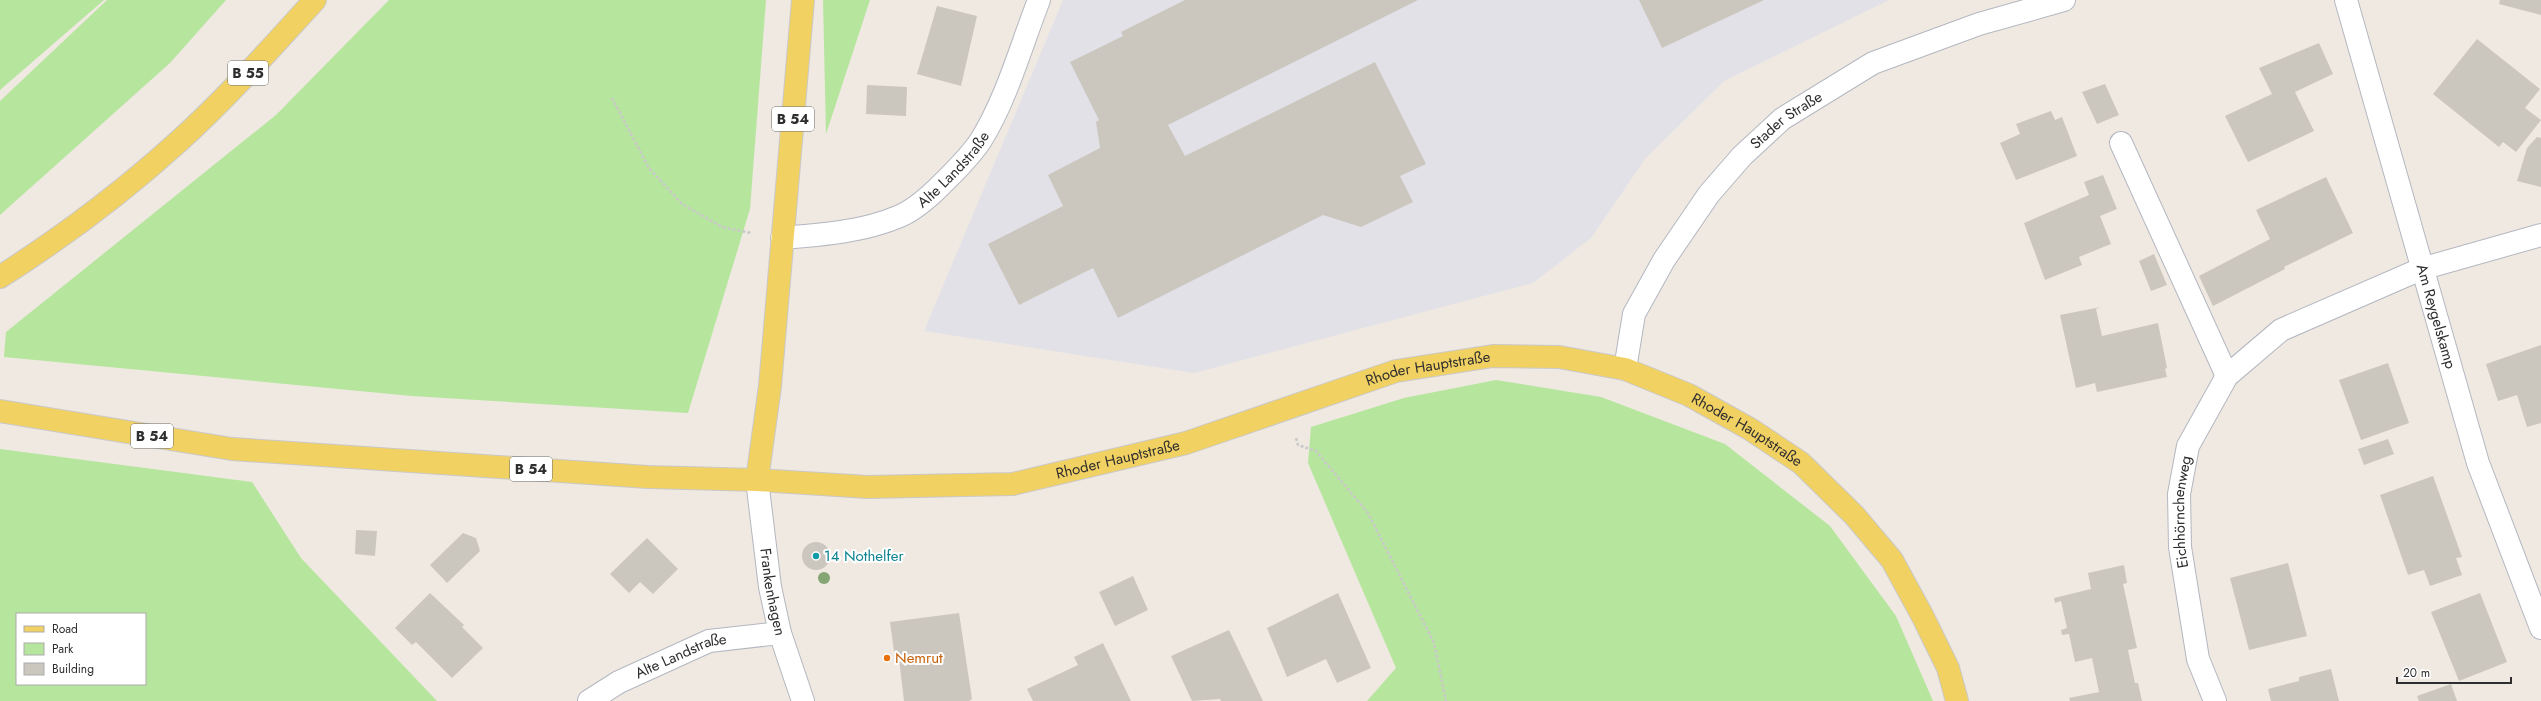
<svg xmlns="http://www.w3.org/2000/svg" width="2541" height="701" viewBox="0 0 2541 701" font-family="Jost,sans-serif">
  <rect width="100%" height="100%" fill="#efe9e1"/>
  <path fill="#e3e1e8" d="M1063 0H1889L1724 81 1645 159 1591 238 1533 283 1194 373 924 331Z"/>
  <path fill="#b6e59e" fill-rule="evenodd" d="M0 0H104L0 90Z
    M107 0H226L170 63 0 215V101Z
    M389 0H766L750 209 688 413 412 396 4 357 6 332 276 115Z
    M823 0H870L826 134Z
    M1496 380 1601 397 1725 444 1830 526 1896 616 1933 701H1367L1396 668 1308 463 1311 427 1404 398Z
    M0 449 252 482 301 558 437 701H0ZM17 614H145V684H17Z"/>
  <path fill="#cbc7bf" d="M1185 0H1418L1168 125 1185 156 1375 62 1426 164 1400 176 1413 202 1361 227 1323 215 1118 318 1093 268 1019 305 988 244 1063 206 1048 175 1100 148 1096 122 1099 120 1070 62 1123 36 1121 32Z
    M1639 0H1764L1662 48Z
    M2500 0H2541V15L2499 4Z
    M937 6 977 16 961 86 917 74Z
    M2477 39 2540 89 2525 108 2541 120 2516 152 2503 142 2499 147 2433 94Z
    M2319 43 2333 74 2295 92 2314 131 2248 162 2225 116 2272 94 2259 68Z
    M2105 84 2119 115 2097 124 2082 92Z
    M867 85 907 87 906 116 866 114Z
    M2051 111 2055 120 2062 117 2077 156 2016 180 2000 143 2020 134 2016 124Z
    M2537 137 2541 138V187L2517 181 2527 148Z
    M2103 175 2117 209 2100 216 2111 244 2079 257 2082 265 2045 280 2024 223 2089 195 2084 182Z
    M2326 177 2353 233 2284 267 2285 269 2213 306 2199 276 2270 239 2256 210Z
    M2154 254 2167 285 2151 291 2139 261Z
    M2101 307 2096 309 2102 336 2158 323 2167 368 2165 369 2167 377 2097 392 2095 383 2076 388 2060 315Z
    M2541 345V423L2527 427 2517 395 2498 401 2486 364Z
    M2388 363 2409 423 2361 440 2339 380Z
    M2388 439 2394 454 2364 465 2358 449Z
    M2433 476 2462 557 2456 558 2462 575 2430 586 2424 570 2408 575 2380 495Z
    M356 530 377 531 375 556 355 554Z
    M463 533 476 538 480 551 447 583 430 565Z
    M647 538 678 569 653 594 640 582 629 593 610 574Z
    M802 556a14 14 0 1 1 28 0a14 14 0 1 1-28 0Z
    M2288 563 2307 636 2249 650 2230 578Z
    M2124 565 2127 583 2123 584 2137 648 2128 650 2135 683H2138L2142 701H2070L2069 698 2099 692 2092 658 2075 662 2069 634 2062 635 2061 630 2067 628 2061 601 2055 603 2054 598 2091 589 2088 573Z
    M1133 576 1148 610 1115 626 1099 592Z
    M430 593 464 625 462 627 483 648 452 678 416 642 412 645 395 628Z
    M1338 593 1371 668 1337 683 1326 659 1287 677 1267 628Z
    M2480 593 2507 662 2459 681 2431 612Z
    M959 613 972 699 969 701H904L899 659H895L890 622Z
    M1229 630 1263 701H1221L1220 699 1192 701 1171 656Z
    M1103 643 1131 701H1033L1027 689 1078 665 1074 657Z
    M2331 669 2339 701H2271L2268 689 2299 681V677Z
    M2451 684 2457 701H2419L2417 696Z"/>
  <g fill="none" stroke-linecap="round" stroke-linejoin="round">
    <defs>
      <g id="minor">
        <path id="s1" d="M2346 0 2478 463 2541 628"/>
        <path d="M2121 143 2227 376"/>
        <path id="s2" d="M782 238C821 235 863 232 900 216 916 209 929 197 941 185 955 171 970 157 981 140 1007 98 1021 46 1039 0"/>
        <path id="s3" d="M1625 369 1634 314 1664 260 1709 194 1742 156 1782 119 1873 63 1979 24 2064 0"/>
        <path id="s4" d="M757 480 770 587 780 633 803 701"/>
        <path id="s5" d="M589 701 619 682 709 641 780 633"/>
        <path id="s6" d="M2215 701 2198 659 2180 547 2179 494 2188 446 2227 376 2281 330 2421 269 2541 235"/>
      </g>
      <g id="major">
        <path d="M0 277C63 237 123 192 178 142 227 98 271 48 315 0"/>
        <path id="s7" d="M0 411 232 449 648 477 757 480 868 487 1013 484 1186 443 1396 371 1493 356 1559 357 1625 369 1689 395 1750 429 1801 463 1854 515 1892 560 1923 617 1948 668 1957 701"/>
        <path d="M757 480 770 386 803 0"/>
      </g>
    </defs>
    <use href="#minor" stroke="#b4b7c1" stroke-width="24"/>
    <use href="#major" stroke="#c9c9c9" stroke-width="24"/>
    <path stroke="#c9c9c9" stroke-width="2.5" stroke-dasharray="3 2" stroke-linecap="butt" d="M612 98 649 168 682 204 722 227 751 233
      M1296 438 1298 445 1316 451 1368 513 1434 643 1446 701"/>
    <use href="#minor" stroke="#fff" stroke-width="22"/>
    <use href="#major" stroke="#f2d163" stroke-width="22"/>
  </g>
  <circle fill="#84a574" cx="824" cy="578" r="6"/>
  <circle fill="#0f9aa8" stroke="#fff" stroke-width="1.5" cx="816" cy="556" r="4"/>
  <circle fill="#e8710a" stroke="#fff" stroke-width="1.5" cx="887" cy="658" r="4"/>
  <g text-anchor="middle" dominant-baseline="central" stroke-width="4" stroke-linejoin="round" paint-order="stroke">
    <g fill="#fff" stroke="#6d6d6d" stroke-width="1">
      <rect x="228" y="61" width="40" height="24" rx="3"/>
      <rect x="772" y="107" width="42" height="24" rx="3"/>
      <rect x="131" y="424" width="42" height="24" rx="3"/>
      <rect x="510" y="457" width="42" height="24" rx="3"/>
    </g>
    <g font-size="14" font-weight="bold" fill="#2e2e2e">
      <text x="248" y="73">B 55</text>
      <text x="793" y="119">B 54</text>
      <text x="152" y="436">B 54</text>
      <text x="531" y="469">B 54</text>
    </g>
    <g font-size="15" fill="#2e2e2e" stroke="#fff">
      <text stroke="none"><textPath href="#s3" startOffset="305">Stader Straße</textPath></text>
      <text stroke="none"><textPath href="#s2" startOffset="192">Alte Landstraße</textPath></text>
      <text stroke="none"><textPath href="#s1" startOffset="329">Am Reygelskamp</textPath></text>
      <text stroke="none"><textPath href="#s7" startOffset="1449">Rhoder Hauptstraße</textPath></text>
      <text stroke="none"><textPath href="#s7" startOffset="1785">Rhoder Hauptstraße</textPath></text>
      <text stroke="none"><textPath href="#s7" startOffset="1125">Rhoder Hauptstraße</textPath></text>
      <text stroke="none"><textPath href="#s6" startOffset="194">Eichhörnchenweg</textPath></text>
      <text stroke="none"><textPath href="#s4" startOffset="113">Frankenhagen</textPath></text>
      <text stroke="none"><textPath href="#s5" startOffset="103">Alte Landstraße</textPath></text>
    </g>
    <g font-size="15" fill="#0d838f" stroke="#fff" text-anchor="start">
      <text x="824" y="556">14 Nothelfer</text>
    </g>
    <g font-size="15" fill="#c56008" stroke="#fff" text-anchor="start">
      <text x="895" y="658">Nemrut</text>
    </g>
  </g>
  <rect x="16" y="613" width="130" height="72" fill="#ffffff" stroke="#ababab"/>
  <rect x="24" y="626" width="20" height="6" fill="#f2d163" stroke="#ababab"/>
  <text x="52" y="633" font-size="12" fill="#2e2e2e">Road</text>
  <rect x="24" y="643" width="20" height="12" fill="#b6e59e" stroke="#ababab"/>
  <text x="52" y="653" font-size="12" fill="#2e2e2e">Park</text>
  <rect x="24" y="663" width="20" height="12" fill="#cbc7bf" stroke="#ababab"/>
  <text x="52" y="673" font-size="12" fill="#2e2e2e">Building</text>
  <path d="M2397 677v6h114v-6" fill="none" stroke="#2e2e2e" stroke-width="2"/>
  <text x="2403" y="677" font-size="12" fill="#2e2e2e" stroke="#ffffff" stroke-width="3" paint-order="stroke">20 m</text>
</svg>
